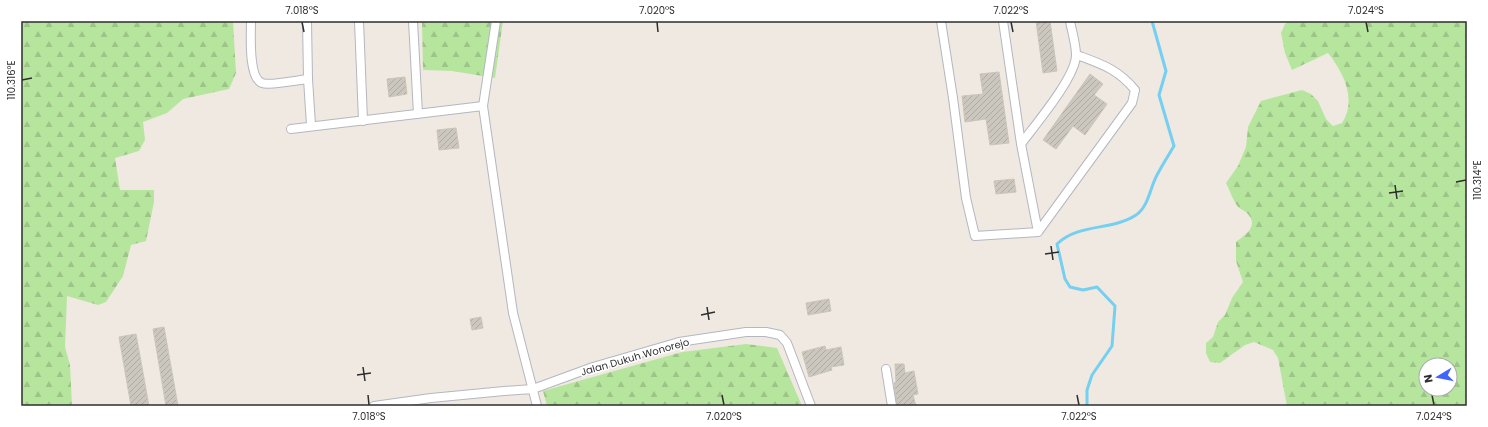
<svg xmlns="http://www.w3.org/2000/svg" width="1488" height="427" viewBox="0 0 1488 427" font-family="Poppins,sans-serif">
  <defs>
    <pattern id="forest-firs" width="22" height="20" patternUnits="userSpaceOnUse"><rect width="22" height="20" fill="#b6e59e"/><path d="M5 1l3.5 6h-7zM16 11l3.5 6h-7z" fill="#9dc588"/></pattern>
    <pattern id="building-hatch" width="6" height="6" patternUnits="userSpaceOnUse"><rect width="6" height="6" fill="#cbc7bf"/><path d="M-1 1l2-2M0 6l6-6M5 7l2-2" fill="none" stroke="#afaba4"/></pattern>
  </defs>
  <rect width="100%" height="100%" fill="#efe9e1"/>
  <path fill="url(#forest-firs)" fill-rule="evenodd" d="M21 21H233L236 73 229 89 183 99 167 113 143 122 145 140 139 151 115 158 120 190H154V202L146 241 131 245 123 276 106 302 98 305 67 296 65 347 70 365 72 406H21Z
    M422 21H503L495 78 452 71 423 70Z
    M1289 21H1467V406H1287L1278 358 1273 350 1254 342 1245 345 1220 363 1210 362 1206 353V343L1213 337 1218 322 1225 315 1232 298 1243 282 1236 261V242C1245 235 1260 226 1247 213 1245 211 1242 210 1239 208 1233 201 1230 191 1226 183L1238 166 1246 147 1248 127 1261 101 1302 90 1311 94 1318 101 1326 119 1333 126 1342 123C1357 100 1344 73 1328 53L1292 70 1285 53 1281 33 1285 24ZM1426 365H1450V389H1426Z
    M746 344 777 348 802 406H547L543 391 682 352Z"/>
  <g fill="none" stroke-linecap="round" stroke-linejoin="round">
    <path stroke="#75cff0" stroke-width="3" d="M1087 406V390L1092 375 1112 346 1115 306 1097 287 1083 290 1070 287 1065 279 1057 244C1079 223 1112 231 1136 215 1148 207 1150 189 1156 177 1161 167 1168 156 1174 146L1159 95 1166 71 1152 21"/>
  </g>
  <path fill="url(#building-hatch)" stroke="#cbc5ba" d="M1036 21H1050L1057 71 1043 73Z
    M999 72 1009 143 990 145 986 119 965 122 962 96 983 94 980 74Z
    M1090 74 1103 84 1094 95 1107 104 1085 135 1073 126 1056 149 1043 140Z
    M405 77 407 94 389 97 387 79Z
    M456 128 459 148 439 150 437 130Z
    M1014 179 1016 192 996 194 994 181Z
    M829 299 831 311 808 315 806 303Z
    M481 317 483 328 472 330 470 319Z
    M164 327 178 406H166L153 329Z
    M136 334 149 406H131L119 337Z
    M825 346 826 350 841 347 844 365 831 367 832 370 809 377 802 352Z
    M895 364H904L905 373 914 371 918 394 913 395 916 406H897L894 383 896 382Z"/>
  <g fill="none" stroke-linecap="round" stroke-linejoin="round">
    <defs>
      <path id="street" d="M251 21C251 34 248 78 262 83 270 86 298 80 308 79
        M307 21 308 79 311 125
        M359 21 363 121
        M413 21 418 114
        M496 21 483 106 513 313 537 406
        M941 21 953 98 966 198 975 236 1038 232 1132 103 1135 90C1118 69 1101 64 1077 55
        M1003 21 1021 144
        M291 129 483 106
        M1038 232 1021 144C1035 125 1076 77 1076 55 1076 44 1072 32 1070 21
        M886 369 892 406
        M374 406 431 398 504 391 533 389 593 367 679 342 746 332H766L780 335 787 343 811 406"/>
    </defs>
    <use href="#street" stroke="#b4b7c1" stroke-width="10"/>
    <use href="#street" stroke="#fff" stroke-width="8"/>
  </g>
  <path fill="none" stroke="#2e2e2e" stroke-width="1.5" d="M302 22 304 32M657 22 658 32M1011 22 1013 32M1366 22 1368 32M22 80 32 78M1456 182 1466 180M1395 185 1397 199M1389 193 1403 191M1051 246 1053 260M1045 254 1059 252M707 307 709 320M701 315 715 312M363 367 365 381M357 375 371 373M368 395 369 405M722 395 724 405M1077 395 1079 405M1432 395 1434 405"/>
  <g text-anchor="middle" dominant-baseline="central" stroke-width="3" stroke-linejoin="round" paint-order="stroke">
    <g font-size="10" fill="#2e2e2e" stroke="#fff">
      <text transform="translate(635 357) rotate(-16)">Jalan Dukuh Wonorejo</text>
    </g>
  </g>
  <rect width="1488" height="427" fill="none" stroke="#ffffff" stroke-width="44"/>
  <g transform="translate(1438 377) rotate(260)"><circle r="19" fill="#ffffff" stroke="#ababab"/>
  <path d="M0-3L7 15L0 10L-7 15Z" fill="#4264fb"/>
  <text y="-6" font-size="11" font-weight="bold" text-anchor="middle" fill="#2e2e2e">N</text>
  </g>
  <rect x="22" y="22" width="1444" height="383" fill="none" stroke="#2e2e2e" stroke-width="1.5"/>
  <g font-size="10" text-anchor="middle" fill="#2e2e2e">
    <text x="302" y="14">7.018°S</text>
    <text x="657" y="14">7.020°S</text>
    <text x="1011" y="14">7.022°S</text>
    <text x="1366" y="14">7.024°S</text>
    <text transform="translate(11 80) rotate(-90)" y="4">110.316°E</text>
    <text transform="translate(1477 180) rotate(-90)" y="4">110.314°E</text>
    <text x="369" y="420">7.018°S</text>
    <text x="724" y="420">7.020°S</text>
    <text x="1079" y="420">7.022°S</text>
    <text x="1434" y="420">7.024°S</text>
  </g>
</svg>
